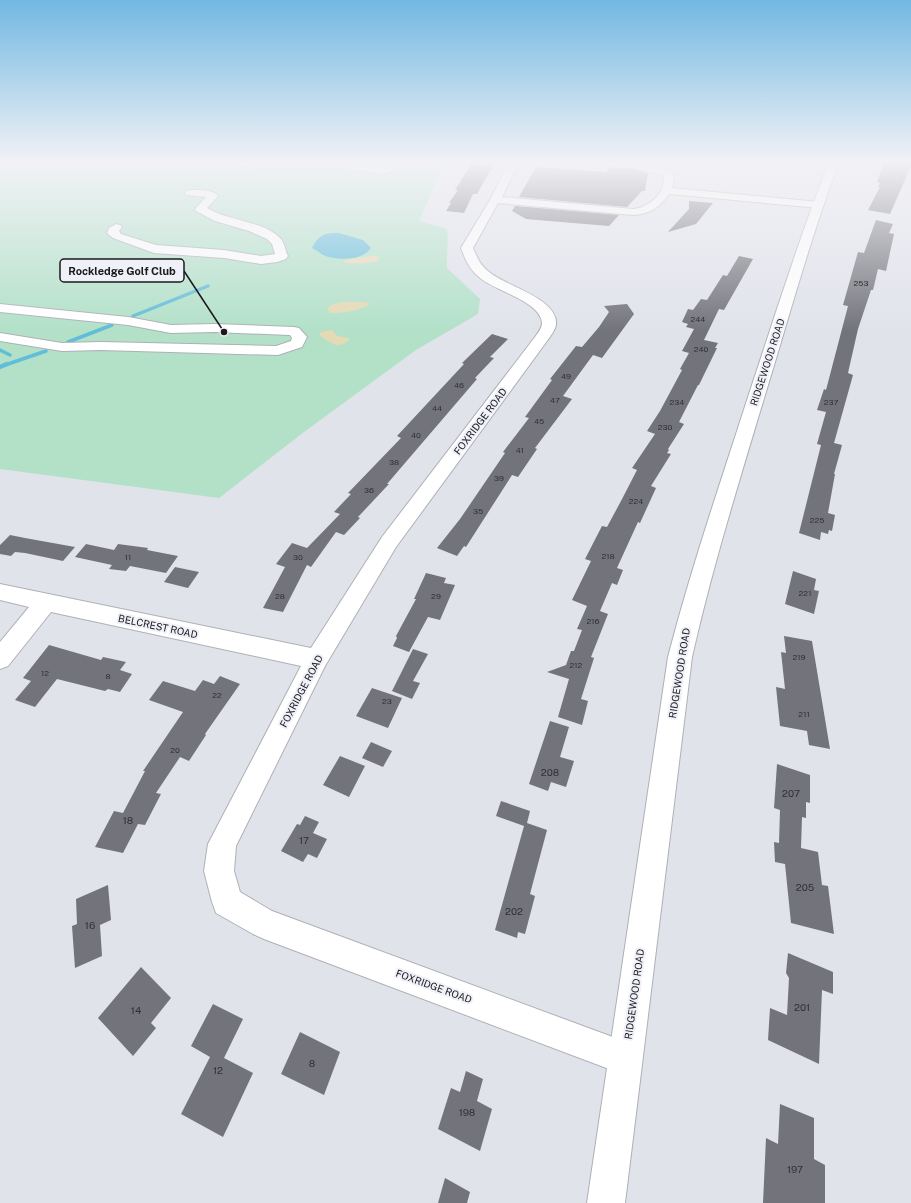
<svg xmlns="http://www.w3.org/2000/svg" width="911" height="1203" viewBox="0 0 911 1203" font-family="'Public Sans',sans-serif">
  <rect width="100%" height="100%" fill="#e1e3eb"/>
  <path fill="#b2e1c8" d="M0 162H445L419 221 447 229C449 243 446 255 447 268L480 299 478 314 416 350 304 432 219 498 0 469Z"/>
  <path fill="#e4dab5" d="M370 256H377L380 259C375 264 353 264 345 263L344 260Z
    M363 302 369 303V305C358 311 343 313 330 313L327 309C334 300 352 302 363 302Z
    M332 330 337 336 349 338V340C338 351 329 341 320 336V333L325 331Z"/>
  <path fill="#62bdd9" d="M339 233 363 240 371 248C362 261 337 261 323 255 320 253 316 250 312 248 319 235 323 233 339 233Z"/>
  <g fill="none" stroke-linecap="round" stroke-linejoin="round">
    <path stroke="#62bdd9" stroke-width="3.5" d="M133 316 208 286
      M68 342 112 325
      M0 350 10 355
      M5 365 46 351"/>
    <path stroke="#62bdd9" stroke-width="4.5" d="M0 367 7 364"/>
  </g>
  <path fill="#73747b" d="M884 162H911V166L890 214 868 210 880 187H878L880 183 877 182Z
    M472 163 494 164 477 194H473L464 213 446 211 451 203H449L458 190H455Z
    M536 167 607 172 608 168 635 169 648 173 645 191H642L627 207 519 197Z
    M689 201 713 203 696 224 668 232 689 209Z
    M515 206 619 215 609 226 526 219 512 211Z
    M876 220 893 224 889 233 894 234 886 271 878 269 873 290H871L858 329 848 373 853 375 834 443 842 445 834 474H835L828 513 835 515 832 531 829 530 828 534 821 532 820 540 799 533 821 445 817 444 826 412 817 410 824 389 826 390 848 306 843 305 858 252 864 253Z
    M739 256 753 259 724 310 719 309 704 340 718 343 715 348H717L699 385H698L679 422 684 424 668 449 669 450 667 453 671 454 651 486 656 488 640 523 638 522 617 568 623 570 617 585 612 583 600 611 608 614 591 657 594 658 581 699 588 701 582 725 558 717 569 679 547 672 566 665 571 651H574L582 630 577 629 587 606 572 600 591 561 585 559 602 526 607 527 621 501 637 470 632 468 655 434 647 431 660 411 682 370 680 369 689 353 682 351 694 329 686 327 688 324 682 322 688 309 693 310 701 299 707 300 723 275 727 276Z
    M627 304 634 314 602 358 593 355 563 396 572 399 535 448 537 449 518 477 512 475 466 547 464 546 457 556 437 548 460 519 505 453 503 452 529 418 525 417 552 380 550 379 576 346 582 347 599 327 609 312 604 306Z
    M492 334 508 339 490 357 494 358 475 378 477 379 387 484H389L358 517 360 518 344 535 336 532 311 567 307 565 283 612 263 608 285 567 276 564 292 543 307 548 340 514 334 512 351 494 348 493 401 438 397 436 464 364 462 363Z
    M10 535 25 538 75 547 63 561 25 553 15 552 11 556 0 554V545Z
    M86 544 114 550 118 544 148 548 147 550 178 556 166 573 130 566 126 571 109 569 112 565 75 557Z
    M175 567 199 572 188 588 164 582Z
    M793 571 816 579 814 590 819 591 814 614 785 604Z
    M426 573 446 578 444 583 455 585 440 620 428 617 409 652 393 646 397 638 396 636 416 599H414Z
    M784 636 812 641 830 749 809 745 807 731 780 726 776 687 785 689 781 652 786 653Z
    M49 645 101 660 103 657 126 662 120 670 132 674 120 692 108 689 105 691 57 679 35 707 15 700 31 681 23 678Z
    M413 649 428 654 413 681 420 683 412 699 392 691Z
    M220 676 240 684 205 734 206 735 189 761 180 757 156 793 161 794 145 825 138 824 123 853 95 847 114 811 123 813 145 771H143L183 712 149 700 163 681 195 691 203 680 214 684Z
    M372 688 402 698 388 728 356 716Z
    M550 721 569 727 560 757 574 761 566 787 551 782 548 791 529 784Z
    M371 742 392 751 383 767 362 758Z
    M340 756 365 766 349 797 323 785Z
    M777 764 810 775V803L806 802V818L802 817 801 848 818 852 822 885 828 886 834 934 791 923 785 864 775 862 774 842 779 843 780 810 774 808Z
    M501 801 530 811 527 823 547 830 530 894 535 896 525 934 518 932 517 938 495 930 524 826 496 816Z
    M305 816 319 822 313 833 327 839 317 858 308 854 303 862 281 851 297 824 300 825Z
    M108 885 111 920 100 925 102 956 75 968 72 926 77 924 76 899Z
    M788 953 833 972V994L822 990 819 1064 768 1040 770 1008 787 1015 789 978 786 973Z
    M141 967 171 998 151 1023 156 1028 133 1056 98 1018Z
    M213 1004 243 1019 224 1058 253 1073 223 1137 181 1114 210 1057 191 1046Z
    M300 1032 340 1052 324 1095 281 1074Z
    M466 1071 483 1079 477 1101 492 1109 480 1151 438 1129 451 1088 460 1092Z
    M780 1104 814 1118V1159L825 1165V1203H763L766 1138 778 1144Z
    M445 1178 470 1192 467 1203H438Z"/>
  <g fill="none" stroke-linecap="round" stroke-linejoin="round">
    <defs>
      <path id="minor" d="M227 162H344L382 168 386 167 389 162H400L392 171 382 174 342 168H255L232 165Z
        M509 162H519L502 197 633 209C648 208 668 192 663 175L635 168 574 165 569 162C603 162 638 159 671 171L674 177 672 188 819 202 824 205 819 208 669 194C659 208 650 214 633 215L498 203 473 248C477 257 480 265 488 271 504 286 559 298 556 325 555 330 550 337 547 341L396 547 325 666 236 846 234 871 240 892 272 911 637 1046 642 1058 637 1070 625 1075 264 939 253 934 216 913 212 902 204 871 208 844 301 666 51 612 8 666 0 669V642L29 607 0 600V584L311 648 382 537 535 337C538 333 542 328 542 323 541 301 494 291 479 277 469 269 465 259 461 248L490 200Z
        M190 190C199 190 212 189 218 196L207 208C228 221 265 221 281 239 285 244 285 250 288 256L286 259 277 262 261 264 224 258 154 253 113 238 107 233 109 228 116 224 120 225 122 227 119 231 121 234 156 245 224 250 261 256 275 254 272 244 267 239 249 231 215 221 196 211 195 209 206 197 186 195 185 193 186 191Z
        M0 304 128 317 171 325 214 324 294 327 299 328 307 337 302 347 278 355 101 350 62 351 0 341V333L62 343 101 342 276 346 291 341 292 338 290 335 214 332 171 333 128 325 0 312Z"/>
      <path id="major" d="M829 162H839C810 239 789 317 765 395 739 482 712 568 692 657L625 1203H587L668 657C691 568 721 481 749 394 775 316 799 238 829 162Z"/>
    </defs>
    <use href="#minor" stroke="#aeb0b7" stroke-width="2"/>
    <use href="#major" stroke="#aeb0b7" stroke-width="2"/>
    <use href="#minor" fill="#fff" fill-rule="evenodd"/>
    <use href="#major" fill="#fff" fill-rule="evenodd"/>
  </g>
  <linearGradient id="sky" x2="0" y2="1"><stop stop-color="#72b8e2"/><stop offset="0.49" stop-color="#f2f2f6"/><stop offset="1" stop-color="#f2f2f6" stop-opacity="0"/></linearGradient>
  <rect width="911" height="331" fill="url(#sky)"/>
  <g text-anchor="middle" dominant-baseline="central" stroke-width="4" stroke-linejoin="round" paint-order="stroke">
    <g font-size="8" fill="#303034">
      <text x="861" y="283">253</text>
      <text x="698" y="319">244</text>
      <text x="701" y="349">240</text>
      <text x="566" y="376">49</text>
      <text x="459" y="385">46</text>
      <text x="555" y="400">47</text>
      <text x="677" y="402">234</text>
      <text x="831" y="402">237</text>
      <text x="437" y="408">44</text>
      <text x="539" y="421">45</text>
      <text x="665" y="427">230</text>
      <text x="416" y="435">40</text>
      <text x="520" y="450">41</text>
      <text x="394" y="462">38</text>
      <text x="499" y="478">39</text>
      <text x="369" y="490">36</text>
      <text x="636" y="501">224</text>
      <text x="478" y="511">35</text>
      <text x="817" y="520">225</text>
      <text x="608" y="556">218</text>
      <text x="128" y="557">11</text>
      <text x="298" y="557">30</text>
      <text x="805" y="593">221</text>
      <text x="280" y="596">28</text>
      <text x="436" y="596">29</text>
      <text x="593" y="621">216</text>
      <text x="799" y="657">219</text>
      <text x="576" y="665">212</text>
      <text x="45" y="673">12</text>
      <text x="108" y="676">8</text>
      <text x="217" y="695">22</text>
      <text x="387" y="701">23</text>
      <text x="804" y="714">211</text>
      <text x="175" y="750">20</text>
    </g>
    <g font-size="10" fill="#1a1a1d" stroke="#eff0f8">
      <text transform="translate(767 362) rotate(-72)">RIDGEWOOD ROAD</text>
      <text transform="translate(480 421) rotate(-53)">FOXRIDGE ROAD</text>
      <text transform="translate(158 626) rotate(12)">BELCREST ROAD</text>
      <text transform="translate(679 673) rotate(-81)">RIDGEWOOD ROAD</text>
      <text transform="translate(301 691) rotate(-62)">FOXRIDGE ROAD</text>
      <text transform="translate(434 986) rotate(20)">FOXRIDGE ROAD</text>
      <text transform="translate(634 994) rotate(-82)">RIDGEWOOD ROAD</text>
    </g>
    <g font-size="10" fill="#303034">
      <text x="550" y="772">208</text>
      <text x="791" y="793">207</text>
      <text x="128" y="820">18</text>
      <text x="304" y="840">17</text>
      <text x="805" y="887">205</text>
      <text x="514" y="911">202</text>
      <text x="90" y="925">16</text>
      <text x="802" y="1007">201</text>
      <text x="136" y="1010">14</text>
      <text x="312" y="1063">8</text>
      <text x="218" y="1070">12</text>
      <text x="467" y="1112">198</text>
      <text x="795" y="1169">197</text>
    </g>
  </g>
  <path fill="none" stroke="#1a1a1d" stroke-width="1.5" d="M224 332L184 271"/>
  <circle fill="#1a1a1d" stroke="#eff0f8" stroke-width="1.5" cx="224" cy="332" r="4"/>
  <rect fill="#eff0f8" stroke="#1a1a1d" stroke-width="1.5" x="60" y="259" width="124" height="23" rx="4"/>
  <g font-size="11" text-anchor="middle" font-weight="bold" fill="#1a1a1d">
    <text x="122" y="275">Rockledge Golf Club</text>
  </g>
</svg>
